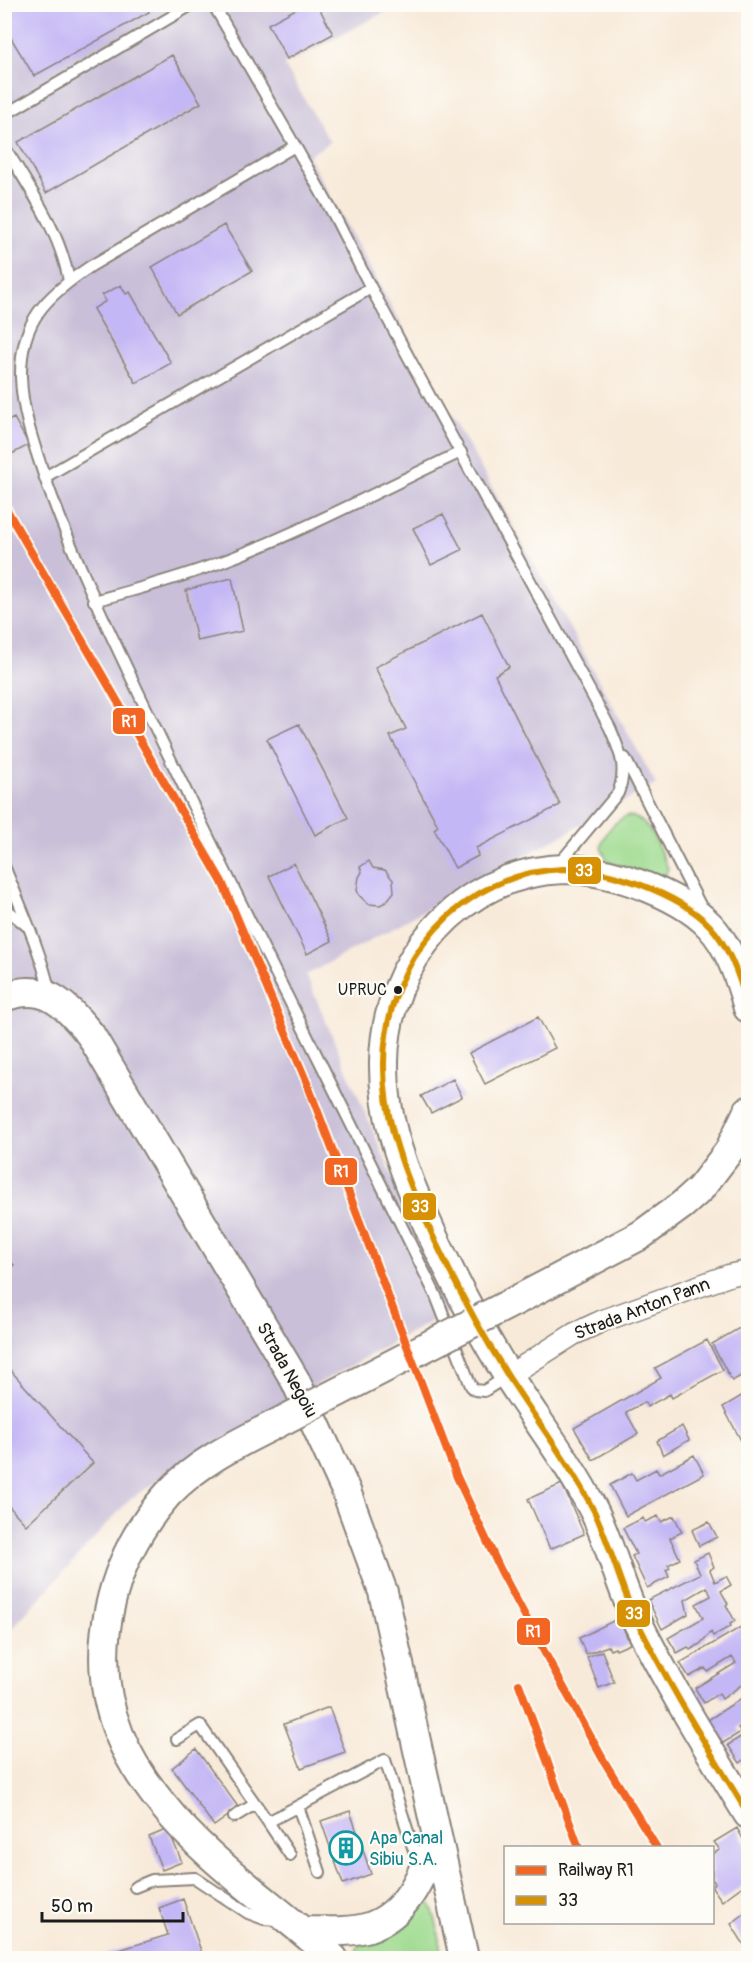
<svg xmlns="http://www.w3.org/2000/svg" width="753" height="1963" viewBox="0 0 753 1963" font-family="Pangolin,sans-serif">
  <rect width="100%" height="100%" fill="#fdfcf7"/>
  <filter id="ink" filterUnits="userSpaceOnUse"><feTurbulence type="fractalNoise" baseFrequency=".0167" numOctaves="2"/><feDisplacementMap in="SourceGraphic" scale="12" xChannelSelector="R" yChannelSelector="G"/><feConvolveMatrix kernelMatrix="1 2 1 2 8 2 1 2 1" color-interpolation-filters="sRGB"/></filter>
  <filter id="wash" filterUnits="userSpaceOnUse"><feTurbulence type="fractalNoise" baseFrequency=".008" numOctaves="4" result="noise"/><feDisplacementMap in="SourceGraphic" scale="24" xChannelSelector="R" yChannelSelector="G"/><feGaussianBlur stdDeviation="1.35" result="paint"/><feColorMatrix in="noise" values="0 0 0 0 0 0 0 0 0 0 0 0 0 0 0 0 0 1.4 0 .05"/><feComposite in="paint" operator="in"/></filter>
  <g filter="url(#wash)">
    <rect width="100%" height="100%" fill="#f8ead9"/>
    <path fill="#c9bfd8" d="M5 5H398L284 65 330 142 308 156 656 784 306 975 450 1311 274 1408 131 1498 5 1636Z"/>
    <path fill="#9dda8e" stroke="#5c7b55" stroke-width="1.5" d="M627 816C650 816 659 850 668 868L665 877 660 878 608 862 601 848C605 832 612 823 627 816Z
      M426 1898C436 1907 440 1944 443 1958H354L358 1946Z"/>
    <g id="blocks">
      <path fill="#c4b7f5" d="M4 4H145L149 12 34 76 8 33 4 35Z
        M305 4H317L333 34 287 59 268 24Z
        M172 55 201 103 46 193 18 142Z
        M224 225 252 271 177 314 152 267Z
        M121 285 126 294 130 292 171 363 136 383 93 309 106 301 102 295Z
        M14 418 29 445 4 458V423Z
        M443 514 462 550 431 565 413 528Z
        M232 578 243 631 197 641 186 590Z
        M482 613 509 667 495 675 560 805 476 848 478 856 455 868 434 829 438 826 390 736 406 729 375 667Z
        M299 724 348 818 315 835 267 739Z
        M369 861 373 868 385 870 393 880 394 892 386 902 380 905 368 904 359 895 357 890 359 877 362 872 360 867Z
        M294 863 332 941 307 954 269 876Z
        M538 1017 555 1048 485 1084 469 1053Z
        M453 1079 462 1097 431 1113 421 1096Z
        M4 1255 14 1265 4 1273Z
        M748 1323V1372L732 1381 712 1344Z
        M707 1340 723 1370 672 1398 670 1394 647 1407 645 1402 626 1412 638 1434 593 1460 574 1428 661 1378 655 1368Z
        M4 1363 93 1463 26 1525 4 1501Z
        M748 1392V1441L743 1444 723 1407Z
        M682 1426 689 1440 663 1455 657 1441Z
        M694 1455 704 1474 626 1516 610 1485 632 1473 636 1480 656 1469 659 1474Z
        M562 1484 584 1534 550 1549 528 1499Z
        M658 1516 661 1522 674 1516 682 1532 670 1538 680 1559 668 1565 670 1568 666 1570 669 1577 647 1588 632 1556 636 1554 623 1528 643 1518 645 1522Z
        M709 1522 717 1537 699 1546 692 1530Z
        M708 1553 714 1567 710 1570 715 1582 726 1576 731 1585 721 1591 728 1604 726 1605 735 1621 730 1624 731 1626 713 1636 711 1632 700 1644 690 1650 688 1647 677 1653 668 1638 703 1618 696 1604 711 1596 707 1587 685 1600 688 1614 662 1629 648 1600 700 1574 694 1560Z
        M619 1618 630 1644 616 1650 615 1648 610 1650 608 1646 586 1654 579 1638Z
        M746 1624 748 1627V1680L722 1699 719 1693 704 1703 695 1688 736 1663 732 1657 708 1672 705 1668 689 1677 680 1663Z
        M602 1651 614 1682 599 1688 587 1657Z
        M748 1694V1721L738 1728 741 1732 723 1743 708 1720Z
        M329 1707 345 1752 301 1768 284 1724Z
        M748 1732V1757L740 1763 728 1745Z
        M196 1749 239 1808 214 1826 172 1768Z
        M350 1811 371 1874 343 1884 321 1821Z
        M737 1828 748 1848V1882L722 1901 712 1887 715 1883 712 1879V1854L720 1850 714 1842Z
        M168 1829 182 1862 162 1870 149 1837Z
        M183 1899 202 1954 189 1958H178L176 1955 173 1956V1958H93L168 1935 159 1908Z
        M748 1911V1951L731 1924Z"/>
    </g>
  </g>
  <g filter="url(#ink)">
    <use href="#blocks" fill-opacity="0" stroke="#8a837a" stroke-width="1.5"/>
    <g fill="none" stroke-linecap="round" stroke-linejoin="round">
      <defs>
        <path id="service" d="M213 4 295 146 91 266C46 296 20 321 21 377 22 412 34 445 45 478 72 554 107 627 142 700 237 900 339 1097 436 1296L471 1386 475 1390 484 1391 506 1377
          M4 115 193 4
          M4 146C30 189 60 231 69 281
          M295 146 335 217 371 288 610 728C620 752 628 767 618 793L558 865
          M45 477 371 288
          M94 601C135 590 176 579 216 564 300 533 380 490 461 452
          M625 758 701 907
          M4 866C21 908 40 949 50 993
          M4 907 27 926
          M177 1739 200 1725 268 1822 385 1760 419 1866
          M298 1806 320 1872
          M234 1817 255 1804
          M268 1822 290 1855
          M135 1887 152 1880 195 1878 248 1913 264 1919 279 1920"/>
        <path id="minor" d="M508 1376 574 1334 602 1321 730 1275 745 1272 748 1273"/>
        <path id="secondary" d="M4 997C46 981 65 1005 90 1034L295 1380 346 1491 383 1592 464 1958
          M748 1008C741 981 730 947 710 926 692 907 663 893 639 884 614 875 590 869 564 869 460 872 385 962 384 1062 383 1112 399 1158 418 1203 444 1263 474 1321 508 1376 537 1421 570 1464 594 1511 611 1546 620 1586 637 1621 670 1688 710 1751 748 1814
          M517 1300 641 1235 682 1205 700 1189 729 1151 748 1111
          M270 1427C234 1445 196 1464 168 1494 111 1557 86 1653 119 1734 129 1759 145 1783 162 1804 210 1865 277 1906 333 1958
          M304 1931C325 1931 349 1933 369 1927 409 1914 423 1872 437 1837"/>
      </defs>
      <use href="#service" stroke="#8a837a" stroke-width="14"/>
      <use href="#minor" stroke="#8a837a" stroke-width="24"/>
      <use href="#secondary" stroke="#8a837a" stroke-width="32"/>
      <use href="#service" stroke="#fff" stroke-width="10"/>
      <use href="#minor" stroke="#fff" stroke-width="21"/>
      <use href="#secondary" stroke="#fff" stroke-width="28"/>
      <defs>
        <path id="secondary-bridge" d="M270 1427 517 1300"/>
      </defs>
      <use href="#secondary-bridge" stroke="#8a837a" stroke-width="32" stroke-linecap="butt"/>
      <use href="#secondary-bridge" stroke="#fff" stroke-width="28"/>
      <defs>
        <path id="bus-1" d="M748 1008C741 981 730 947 710 926 692 907 663 893 639 884 614 875 590 869 564 869 460 872 385 962 384 1062 383 1112 399 1158 418 1203 444 1263 474 1321 508 1376 537 1421 570 1464 594 1511 611 1546 620 1586 637 1621 670 1688 710 1751 748 1814"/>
      </defs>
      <use href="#bus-1" stroke="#fdfcf7" stroke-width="10"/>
      <use href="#bus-1" stroke="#d69104" stroke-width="6"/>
      <defs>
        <path id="rail-1" d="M4 505 222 882 307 1083 457 1477 501 1571 554 1670 604 1761 657 1848
          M519 1684 579 1848"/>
      </defs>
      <use href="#rail-1" stroke="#fdfcf7" stroke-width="12"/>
      <use href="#rail-1" stroke="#f26522" stroke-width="8"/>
    </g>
  </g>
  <defs>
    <symbol id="building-ring" viewBox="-11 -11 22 22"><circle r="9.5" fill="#fdfcf7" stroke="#0f9aa8" stroke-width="1.5"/><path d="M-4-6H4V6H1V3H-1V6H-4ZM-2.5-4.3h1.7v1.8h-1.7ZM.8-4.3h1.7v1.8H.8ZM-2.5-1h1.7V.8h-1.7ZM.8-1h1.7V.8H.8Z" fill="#0f9aa8"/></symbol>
  </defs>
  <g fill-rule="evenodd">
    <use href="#building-ring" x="327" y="1829" width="38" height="38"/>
  </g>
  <circle fill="#1c1c1c" stroke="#fdfcf7" stroke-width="2" cx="398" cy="990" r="5"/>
  <g text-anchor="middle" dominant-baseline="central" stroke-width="4.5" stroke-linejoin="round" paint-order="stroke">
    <g font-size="16" fill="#1c1c1c" stroke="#fdfcf7" text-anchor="end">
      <text x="387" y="990">UPRUC</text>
    </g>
    <g font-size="18" fill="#1c1c1c" stroke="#fdfcf7">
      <text transform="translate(642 1309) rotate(-21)">Strada Anton Pann</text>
      <text transform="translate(287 1370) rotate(61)">Strada Negoiu</text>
    </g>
    <g font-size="18" fill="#0d838f" stroke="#fdfcf7" text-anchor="start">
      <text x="369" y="1838">Apa Canal<tspan x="369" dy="21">Sibiu S.A.</tspan></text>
    </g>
  </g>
  <g stroke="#fdfcf7" stroke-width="2">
    <rect x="112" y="707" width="34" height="28" rx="6" fill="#f26522"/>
    <rect x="567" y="856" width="35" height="29" rx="6" fill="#d69104"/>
    <rect x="324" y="1157" width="34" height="29" rx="6" fill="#f26522"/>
    <rect x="402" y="1192" width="35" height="29" rx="6" fill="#d69104"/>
    <rect x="616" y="1599" width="35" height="29" rx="6" fill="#d69104"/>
    <rect x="516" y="1617" width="35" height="29" rx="6" fill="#f26522"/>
  </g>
  <g font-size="16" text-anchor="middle" font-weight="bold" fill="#fff">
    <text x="129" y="727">R1</text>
    <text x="584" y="876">33</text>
    <text x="341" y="1177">R1</text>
    <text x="420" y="1212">33</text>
    <text x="634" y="1619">33</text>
    <text x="533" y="1637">R1</text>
  </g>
  <rect width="753" height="1963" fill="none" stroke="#fdfcf7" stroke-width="24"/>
  <rect x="504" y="1846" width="210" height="78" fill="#fdfcf7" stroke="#a3a29f" stroke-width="1.5"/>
  <rect x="516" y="1866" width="30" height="9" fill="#f26522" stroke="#a3a29f" stroke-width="1.5"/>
  <text x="558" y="1876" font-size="18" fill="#1c1c1c">Railway R1</text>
  <rect x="516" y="1896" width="30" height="9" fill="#d69104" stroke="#a3a29f" stroke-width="1.5"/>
  <text x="558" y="1906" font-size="18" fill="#1c1c1c">33</text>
  <path d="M42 1912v9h141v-9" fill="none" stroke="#1c1c1c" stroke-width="3"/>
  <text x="51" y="1912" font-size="18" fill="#1c1c1c" stroke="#fdfcf7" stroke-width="4.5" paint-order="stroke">50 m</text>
</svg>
